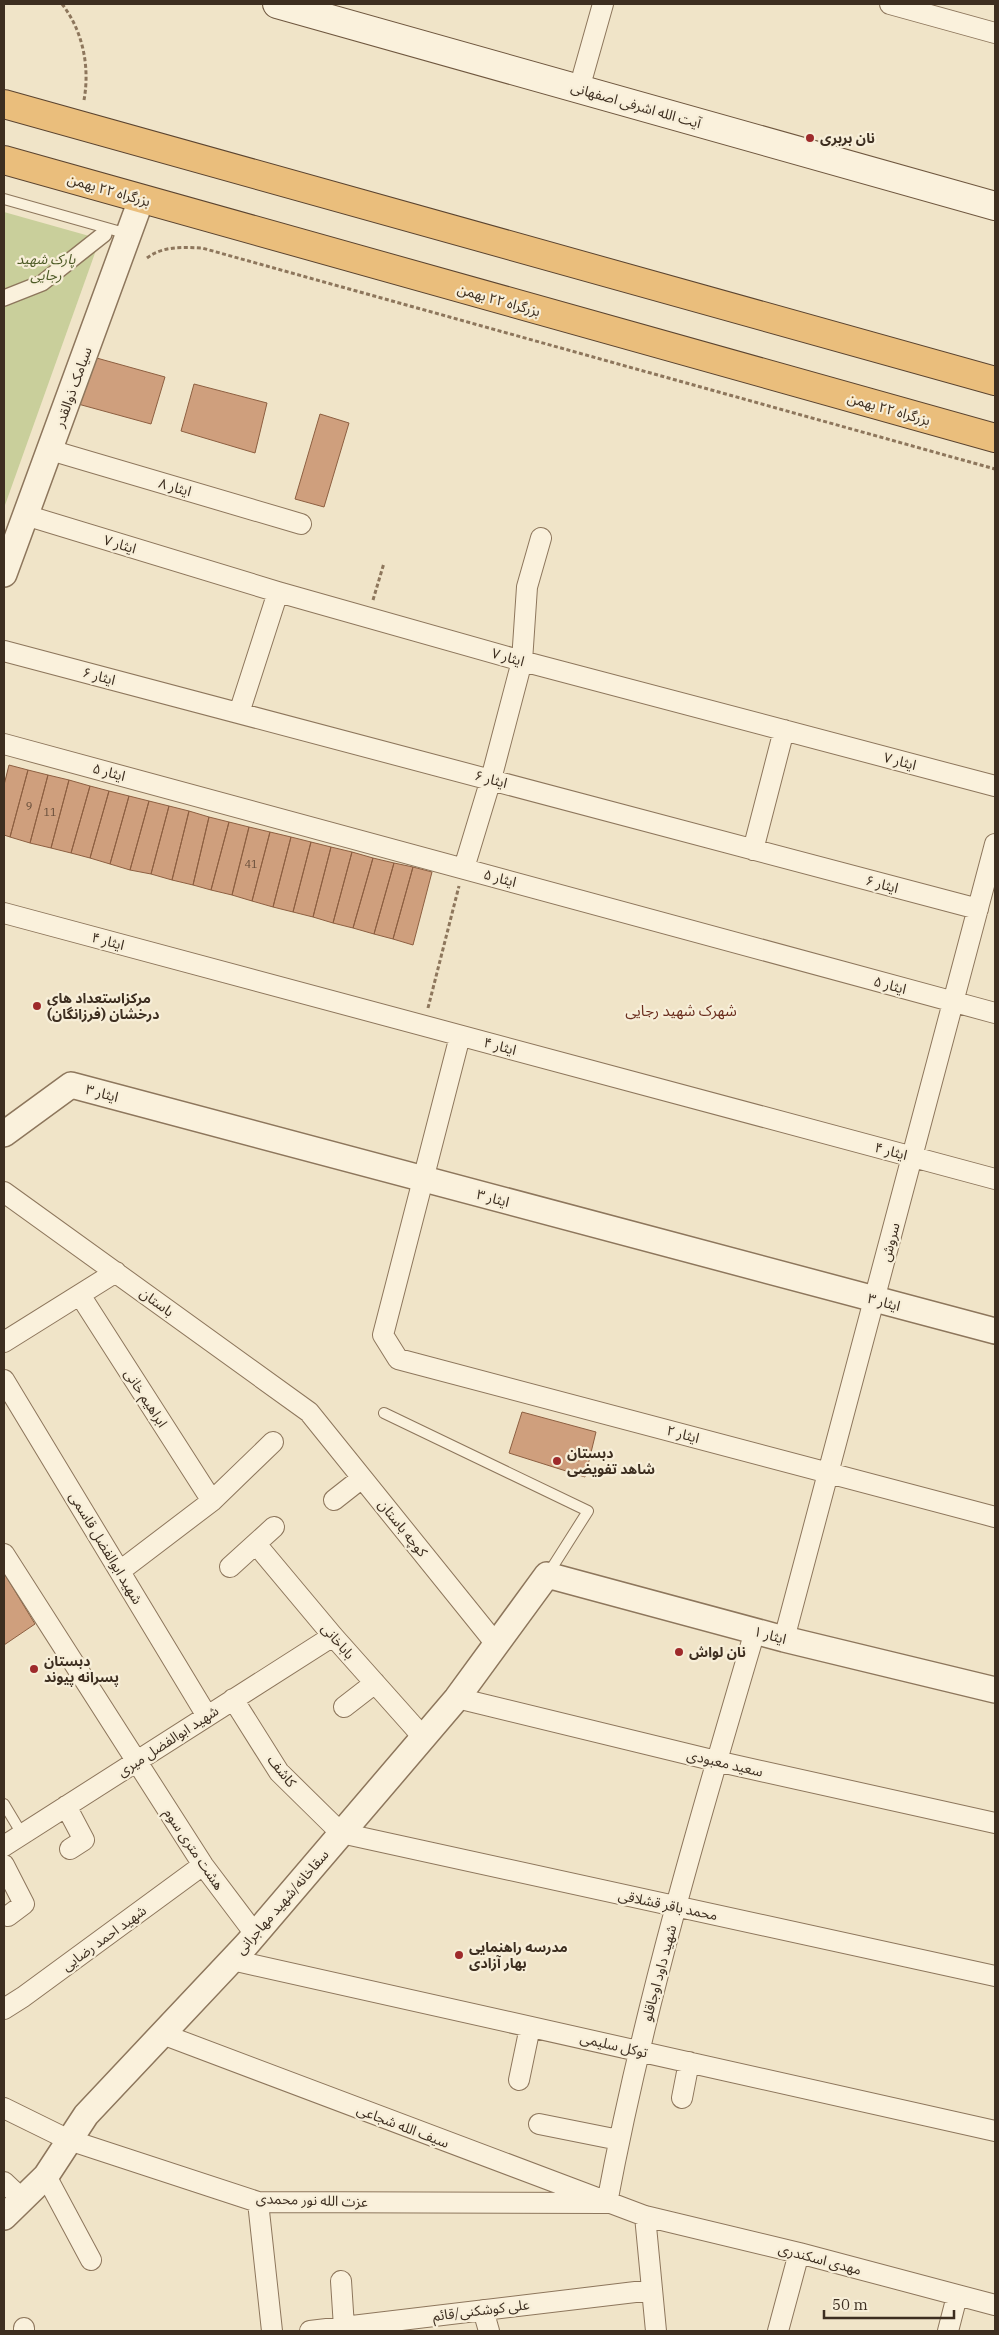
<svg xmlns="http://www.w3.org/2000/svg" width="999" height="2335" viewBox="0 0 999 2335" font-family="'IBM Plex Serif','Noto Sans Arabic',serif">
  <rect width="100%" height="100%" fill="#f0e4c8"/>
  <path fill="#c9cf9b" d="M4 212 100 239 4 508Z"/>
  <path fill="#cf9f7d" stroke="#8d5f41" d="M93 357 165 377 151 424 78 404Z
    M194 384 267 403 255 453 181 431Z
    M320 414 349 423 324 507 295 499Z
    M9 765 28 770 10 837 4 835V785Z
    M28 770 48 775 30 843 10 837Z
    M48 775 69 780 51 848 30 843Z
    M69 780 90 786 71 853 51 848Z
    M90 786 109 791 90 858 71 853Z
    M109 791 129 796 110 864 90 858Z
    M129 796 149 801 130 870 110 864Z
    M149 801 169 806 151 874 130 870Z
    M169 806 189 811 172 880 151 874Z
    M189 811 209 817 193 885 172 880Z
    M209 817 229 822 211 890 193 885Z
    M229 822 249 827 232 895 211 890Z
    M249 827 270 832 252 901 232 895Z
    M270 832 291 837 273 907 252 901Z
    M291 837 311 842 293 912 273 907Z
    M311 842 331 847 313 917 293 912Z
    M331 847 352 852 333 923 313 917Z
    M352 852 373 858 353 928 333 923Z
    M373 858 394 863 374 934 353 928Z
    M394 863 413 867 393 939 374 934Z
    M413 867 432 872 413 945 393 939Z
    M522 1412 596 1432 585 1477 509 1453Z
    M4 1573 35 1624 4 1645Z"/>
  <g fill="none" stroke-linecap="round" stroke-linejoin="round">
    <defs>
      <path id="service" d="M4 199 128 234
        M384 1413 588 1511 548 1574
        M4 1804 22 1834"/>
      <path id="pedestrian" d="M4 298 42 283 104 234"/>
      <path id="minor" d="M890 4 995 33
        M579 89 603 4
        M50 450 301 524
        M25 515 278 592 522 661 995 786
        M4 651 978 909
        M239 713 278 592
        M4 744 995 1013
        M753 850 784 730
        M464 868 491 779 522 661 527 587 541 538
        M4 913 995 1179
        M460 1036 383 1335 398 1359 995 1517
        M4 1192 309 1412 496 1644
        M80 1295 212 1501
        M4 1342 116 1272
        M4 1380 207 1716
        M334 1500 362 1478
        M256 1544 333 1636 423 1737
        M4 1554 203 1865 255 1934
        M230 1567 274 1527
        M120 1571 212 1501 273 1442
        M784 1639 995 844
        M457 1698 716 1761 995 1823
        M233 1699 279 1772 341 1833 995 1976
        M344 1707 375 1683
        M66 1806 84 1840 70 1849
        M4 1846 333 1636
        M4 1865 24 1904 8 1916
        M232 1960 995 2131
        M4 2009 23 1997 203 1865
        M162 2034 645 2216 799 2253 995 2305
        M519 2080 530 2027
        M682 2098 689 2062
        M4 2108 69 2140 258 2202 607 2203C643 2010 699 1820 755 1631
        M539 2124 619 2140
        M46 2176 91 2260
        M4 2182 22 2199
        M258 2202 272 2331
        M645 2216 656 2331
        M341 2281 344 2327
        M483 2310 489 2331
        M24 2328V2331
        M310 2331 652 2290
        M778 2331 799 2253
        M948 2331 957 2296"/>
      <path id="tertiary" d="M4 574 141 200
        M4 1134 71 1085 995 1331
        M4 2217 46 2176 86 2115 247 1944 457 1698 547 1575 784 1639 995 1690"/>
      <path id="secondary" d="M277 4 995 206"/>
      <path id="trunk" d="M4 104 995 381
        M4 160 995 438"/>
    </defs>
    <use href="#service" stroke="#8d765c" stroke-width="12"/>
    <use href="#pedestrian" stroke="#8d765c" stroke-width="18"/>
    <use href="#minor" stroke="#8d765c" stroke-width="22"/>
    <use href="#tertiary" stroke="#8d765c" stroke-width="28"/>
    <use href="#secondary" stroke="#6f573f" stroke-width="30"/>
    <use href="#trunk" stroke="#5b4430" stroke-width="30"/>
    <path stroke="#8d765c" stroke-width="3" stroke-dasharray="4 2.5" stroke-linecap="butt" d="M62 4C83 31 90 67 84 100
      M147 258C162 246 183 247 202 248L995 469
      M373 600 384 563
      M428 1008 459 886"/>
    <use href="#service" stroke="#faf1dc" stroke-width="10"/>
    <use href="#pedestrian" stroke="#faf1dc" stroke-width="15"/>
    <use href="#minor" stroke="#faf1dc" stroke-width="20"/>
    <use href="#tertiary" stroke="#faf1dc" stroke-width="25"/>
    <use href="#secondary" stroke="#faf1dc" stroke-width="28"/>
    <use href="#trunk" stroke="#eabe7c" stroke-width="28"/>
  </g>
  <g fill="#9e2a2b" stroke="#f7eed8" stroke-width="2">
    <circle cx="810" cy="138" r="5"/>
    <circle cx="37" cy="1006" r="5"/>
    <circle cx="557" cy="1461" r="5"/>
    <circle cx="679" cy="1652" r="5"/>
    <circle cx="34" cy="1669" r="5"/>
    <circle cx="459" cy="1955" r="5"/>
  </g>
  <g text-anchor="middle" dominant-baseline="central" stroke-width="4.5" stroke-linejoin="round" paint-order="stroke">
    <g font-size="11" fill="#624a37">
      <text x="29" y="806">9</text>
      <text x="50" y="812">11</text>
      <text x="251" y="864">41</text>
    </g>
    <g font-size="14" fill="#3d2e20" stroke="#f7eed8">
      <text transform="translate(636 105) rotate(16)">آیت الله اشرفی اصفهانی</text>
      <text transform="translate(109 190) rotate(16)">بزرگراه ۲۲ بهمن</text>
      <text transform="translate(499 300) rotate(16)">بزرگراه ۲۲ بهمن</text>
      <text transform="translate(73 387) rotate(-70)">سیامک ذوالقدر</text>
      <text transform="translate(889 409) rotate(16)">بزرگراه ۲۲ بهمن</text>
      <text transform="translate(175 487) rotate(16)">ایثار ۸</text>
      <text transform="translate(120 544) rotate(17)">ایثار ۷</text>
      <text transform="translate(508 657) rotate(16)">ایثار ۷</text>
      <text transform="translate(99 676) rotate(15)">ایثار ۶</text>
      <text transform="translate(900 761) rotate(15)">ایثار ۷</text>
      <text transform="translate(109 772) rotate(15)">ایثار ۵</text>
      <text transform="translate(491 779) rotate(15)">ایثار ۶</text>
      <text transform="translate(500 878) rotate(15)">ایثار ۵</text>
      <text transform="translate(882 884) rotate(15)">ایثار ۶</text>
      <text transform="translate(108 941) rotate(15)">ایثار ۴</text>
      <text transform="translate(890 985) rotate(15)">ایثار ۵</text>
      <text transform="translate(500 1046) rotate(15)">ایثار ۴</text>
      <text transform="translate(102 1093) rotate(15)">ایثار ۳</text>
      <text transform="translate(891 1151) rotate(15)">ایثار ۴</text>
      <text transform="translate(493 1198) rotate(15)">ایثار ۳</text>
      <text transform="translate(890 1242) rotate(-75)">سروش</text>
      <text transform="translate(157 1302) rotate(36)">باستان</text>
      <text transform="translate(884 1302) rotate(15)">ایثار ۳</text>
      <text transform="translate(146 1398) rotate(57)">ابراهیم خانی</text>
      <text transform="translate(683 1434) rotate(15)">ایثار ۲</text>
      <text transform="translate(403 1528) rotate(51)">کوچه باستان</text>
      <text transform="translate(106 1548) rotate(59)">شهید ابوالفضل قاسمی</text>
      <text transform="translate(770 1635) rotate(15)">ایثار ۱</text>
      <text transform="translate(338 1641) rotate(49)">باباخانی</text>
      <text transform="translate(168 1741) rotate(-33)">شهید ابوالفضل میری</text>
      <text transform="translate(725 1763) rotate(13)">سعید معبودی</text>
      <text transform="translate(282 1771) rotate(51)">کاشف</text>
      <text transform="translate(194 1849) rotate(56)">هشت متری سوم</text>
      <text transform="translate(282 1902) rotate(-49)">سقاخانه/شهید مهاجرانی</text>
      <text transform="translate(668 1905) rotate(12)">محمد باقر قشلاقی</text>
      <text transform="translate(104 1938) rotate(-36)">شهید احمد رضایی</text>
      <text transform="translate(659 1973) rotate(-75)">شهید داود اوجاقلو</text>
      <text transform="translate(614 2045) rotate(13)">توکل سلیمی</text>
      <text transform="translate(403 2126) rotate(21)">سیف الله شجاعی</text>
      <text transform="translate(312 2200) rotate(2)">عزت الله نور محمدی</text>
      <text transform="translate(820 2259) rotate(15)">مهدی اسکندری</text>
      <text transform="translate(481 2310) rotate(-7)">علی کوشکنی/قائم</text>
    </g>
    <g font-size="14" font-weight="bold" fill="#3d2e20" stroke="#f7eed8" text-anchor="start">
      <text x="820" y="138">نان بربری</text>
      <text x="47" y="998">مرکزاستعداد های<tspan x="47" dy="16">درخشان (فرزانگان)</tspan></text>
      <text x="567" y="1453">دبستان<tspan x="567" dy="16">شاهد تفویضی</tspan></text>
      <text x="689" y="1652">نان لواش</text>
      <text x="44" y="1661">دبستان<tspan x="44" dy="16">پسرانه پیوند</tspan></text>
      <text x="469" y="1947">مدرسه راهنمایی<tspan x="469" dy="16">بهار آزادی</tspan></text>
    </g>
    <g font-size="14" font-style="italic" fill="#4d5a26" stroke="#f7eed8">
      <text x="46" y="259">پارک شهید<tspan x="46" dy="16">رجایی</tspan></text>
    </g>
    <g font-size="15" fill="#6b2e1e" stroke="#f7eed8">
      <text x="681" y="1010">شهرک شهید رجایی</text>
    </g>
  </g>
  <rect width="999" height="2335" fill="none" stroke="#3d2e20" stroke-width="10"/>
  <path d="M824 2310v8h130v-8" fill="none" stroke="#3d2e20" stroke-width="2.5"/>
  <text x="832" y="2310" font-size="15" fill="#3d2e20" stroke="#f7eed8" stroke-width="4" paint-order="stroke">50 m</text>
</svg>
